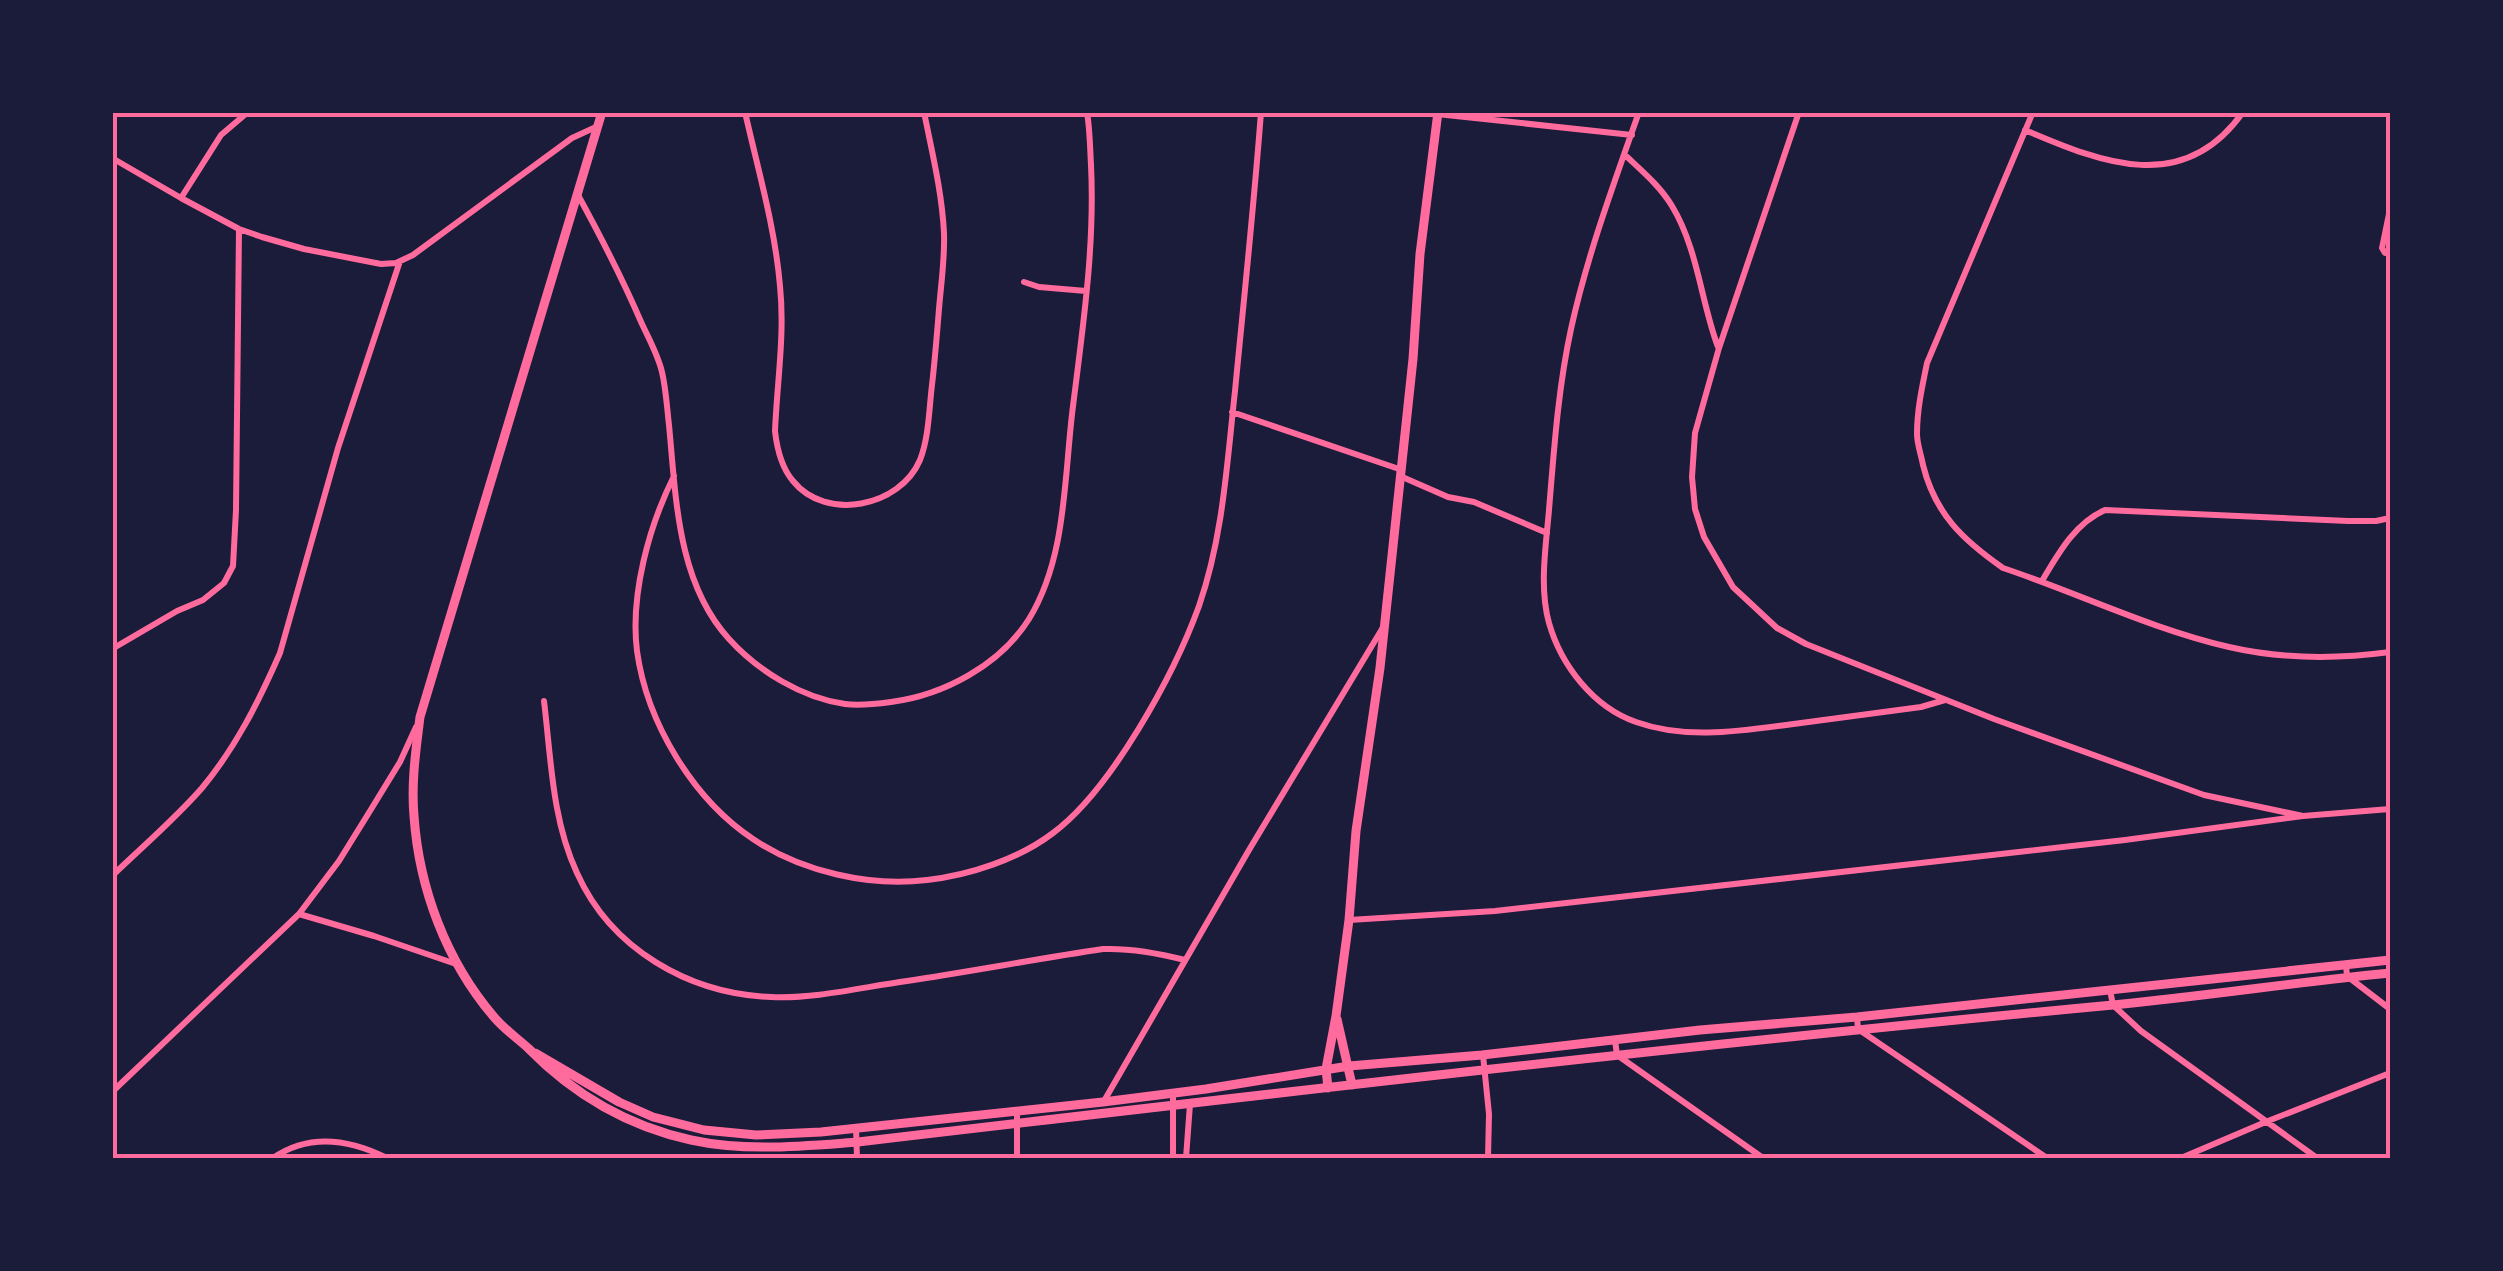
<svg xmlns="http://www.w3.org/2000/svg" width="2503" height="1271" viewBox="0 0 2503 1271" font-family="Quicksand,sans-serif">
  <rect width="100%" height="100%" fill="#1b1b3a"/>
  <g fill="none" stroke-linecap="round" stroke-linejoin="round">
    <path stroke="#ff6b9d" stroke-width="6" d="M745 112C758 170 775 227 780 286 785 334 777 383 775 431 777 449 781 467 793 481 826 522 900 507 920 460 929 437 929 409 932 385 935 359 937 334 939 309 941 284 945 258 944 233 942 192 932 152 924 112
      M1639 112C1614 183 1587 256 1571 329 1558 389 1554 450 1549 510 1546 546 1539 587 1549 623 1561 665 1593 707 1636 722 1689 741 1746 730 1801 723 1841 718 1881 712 1921 707L1945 700
      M1799 112 1719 348 1695 433 1692 477 1695 509 1704 537 1733 587 1777 628 1806 644 1994 719 2204 795 2303 816
      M2033 112 1927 363C1922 387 1917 410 1917 434 1917 444 1921 454 1923 465 1935 514 1963 540 2003 568 2078 593 2151 629 2229 647 2281 659 2338 659 2390 652
      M1437 114 1632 135
      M2025 130C2102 163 2184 196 2243 112
      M1625 155C1642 171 1660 186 1672 206 1698 249 1701 302 1718 347
      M112 158 181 198 239 229 262 237 304 249 381 264 396 263 413 255 572 138 596 127
      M578 195C601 237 623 280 642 324 649 339 658 355 662 372 666 389 667 408 669 425 676 497 677 582 729 639 758 671 802 698 845 704 861 706 876 704 891 702 944 695 1000 665 1029 619 1067 557 1064 476 1073 406 1083 326 1095 246 1091 165 1090 148 1090 130 1087 112
      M181 198 221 135 248 112
      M2390 209 2382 248 2385 253H2390
      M1024 282 1039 287 1086 291
      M1232 412 1399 469
      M674 476C649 526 630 595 637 651 647 723 693 799 753 839 802 872 870 887 927 880 970 875 1019 859 1053 833 1111 790 1174 675 1199 606 1223 537 1227 463 1235 391 1244 298 1254 205 1261 112
      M1400 476 1448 497 1474 502 1547 533
      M2042 581C2058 554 2075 523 2105 510L2348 521H2376L2390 518
      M112 649 177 611 203 600 224 583 233 566 236 510 239 229
      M544 701C551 758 552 820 577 873 611 949 689 994 771 997 816 999 863 987 907 981 972 971 1037 959 1103 949 1131 948 1158 953 1185 960
      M112 876C142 847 175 819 202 788 236 747 259 701 280 653L338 448 400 261
      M299 914 374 936 456 964
      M1349 920 1495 911 2125 840 2303 816 2390 809
      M2346 965 2347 976 2390 1009
      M2110 990 2113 1005 2141 1031 2317 1158
      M1857 1017 1858 1029 2047 1158
      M1615 1040 1617 1055 1763 1158
      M1483 1055 1489 1114 1488 1158
      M112 1092 299 914 339 861 370 811 400 762 416 727
      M1104 1101 1249 850 1382 629
      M856 1128 857 1158
      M273 1158C309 1133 349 1139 387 1158
      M1017 1158V1111
      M1173 1158V1093
      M1186 1158 1190 1104
      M2181 1158 2268 1121 2390 1073"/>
    <path stroke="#ff6b9d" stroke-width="9" d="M602 112 420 717C416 749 411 783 414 816 419 888 446 961 494 1017 504 1029 517 1038 528 1048 573 1094 627 1126 691 1140 746 1152 803 1146 858 1142 1276 1093 1694 1044 2113 1005 2206 996 2298 982 2390 973
      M1337 1019 1352 1085
      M535 1053 619 1102 653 1117 704 1130 756 1135 821 1132 1103 1102 1206 1089 1349 1066 1482 1055 1700 1030 1857 1017 2390 960
      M1328 1088 1326 1069 1336 1016 1349 920 1356 831 1380 668 1413 359 1420 254 1438 112"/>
  </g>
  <rect width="2503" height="1271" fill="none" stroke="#1b1b3a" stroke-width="230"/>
  <rect x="115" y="115" width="2273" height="1041" fill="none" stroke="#ff6b9d" stroke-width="4"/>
</svg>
